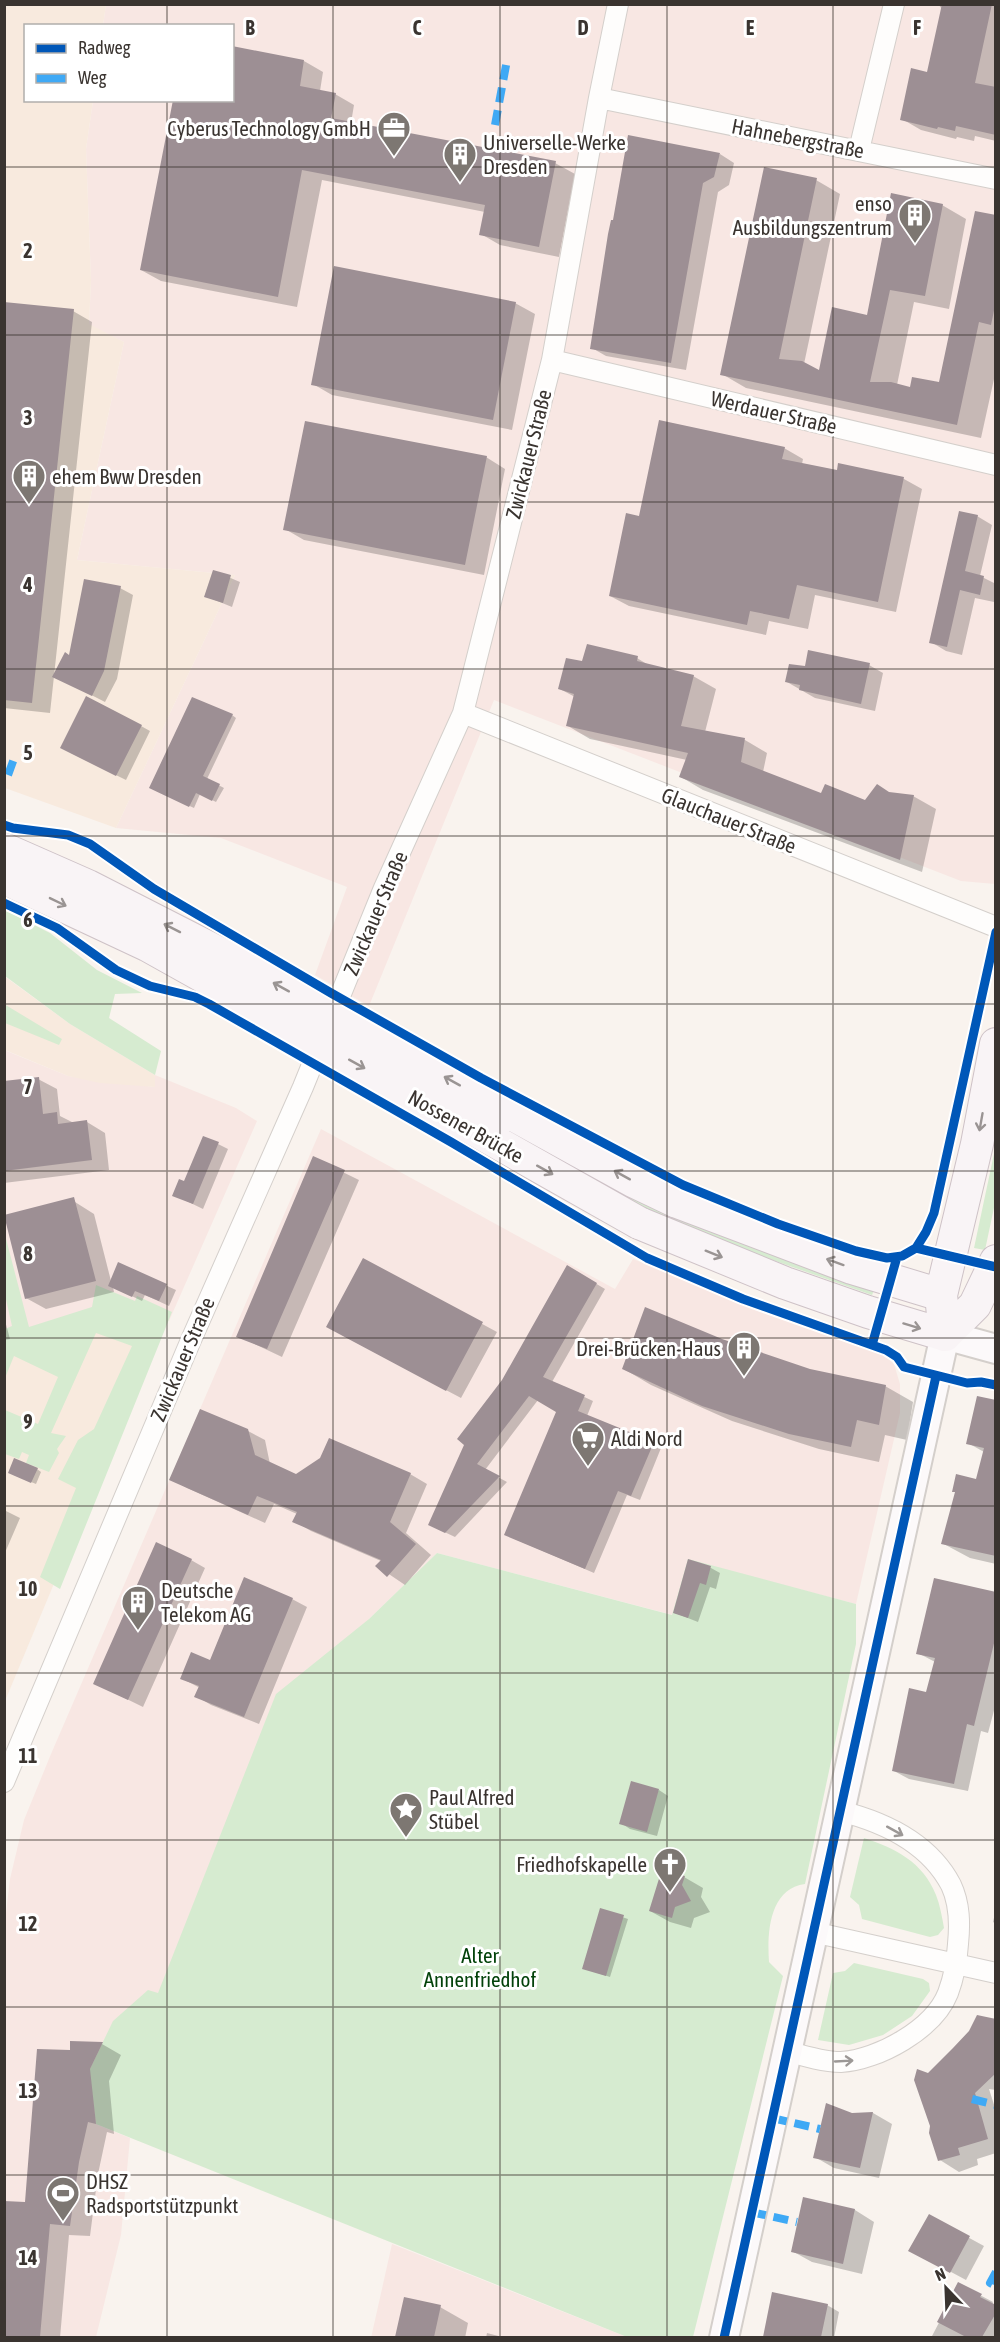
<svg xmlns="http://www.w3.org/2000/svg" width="1000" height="2342" viewBox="0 0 1000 2342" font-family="'Asap Condensed',sans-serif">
  <rect width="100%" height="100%" fill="#f9f3ee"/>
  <path fill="#f8e7e3" d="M106 5H995V884L961 881 494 700 369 1006 315 975 347 887 221 838 116 828 235 575 77 560 124 342 89 325 91 280 86 149 93 101 232 100V26L103 25Z
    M4 1050 68 1076 155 1087V1075L236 1108 257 1121 169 1321 97 1322 5 1351Z
    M321 1129 615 1289 633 1259 772 1314 885 1356 894 1364 900 1384V1413L856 1604 688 1560 673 1615 437 1553 369 1619 158 1993 98 2125 130 2138 121 2235 96 2337 5 2338 4 1930 10 1879 24 1820 51 1754Z
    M392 2244 627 2337 371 2338Z"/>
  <path fill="#f8eade" d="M4 5H106L103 25 26 26V100L93 101 86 149 91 280 89 324 124 342 77 560 235 575 116 828 5 788Z
    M4 976 70 1024 155 1075V1087L100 1083 68 1076 5 1050Z
    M164 1320 5 1701V1351L97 1322Z"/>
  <path fill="#d6ebd0" d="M5 910 50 933 97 970 142 993 115 994 109 1018 161 1051 155 1075 70 1024 5 976Z
    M4 1004 62 1039 59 1045 5 1023Z
    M535 1147 660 1207 875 1288 872 1295 744 1250 613 1195Z
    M995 1149V1203L985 1250 974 1248Z
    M4 1231 29 1327 92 1307 96 1285 135 1301 137 1296 172 1312 60 1589 40 1577 76 1488 58 1479 78 1440 94 1429 132 1346 96 1333 51 1433 66 1436 57 1449 59 1453 49 1472 26 1463 29 1455 22 1452 19 1459 5 1454V1410L38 1424 58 1377 14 1356 5 1378V1329L12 1326 5 1295Z
    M437 1553 672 1615 688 1559 856 1604V1644L805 1884C769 1889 767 1933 769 1962L783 1976 693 2337H627L96 2124 89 2071 113 2021 148 1990 158 1993 276 1694 369 1619Z
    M864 1838C895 1848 923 1862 936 1895 940 1905 942 1917 944 1928L938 1935 930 1937 862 1919 859 1905 850 1897Z
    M854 1963 923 1979 929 1983 930 1991 912 2016 883 2035 849 2045 818 2040 833 1973 845 1971Z"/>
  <path fill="#0003" d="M938 4H996V141L975 136 974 141 957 137 956 139 921 130 902 119 928 73 942 9Z
    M304 61 323 72 320 91 335 94 354 105 351 123 555 163 575 174 559 257 500 245 481 234 485 212 322 180 297 307 161 281 141 270 232 100Z
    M720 154 734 163 729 185 718 192 686 370 606 356 592 348Z
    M816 180 840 194 804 364 820 372 868 316 942 205 966 219 949 309 914 302 897 385 911 389 940 384 996 217V370L981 438 746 388 722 374Z
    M515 303 535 314 512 430 332 395 313 384Z
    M4 304 73 311 92 322 54 676 71 657 120 588 133 595 117 679 105 702 54 676 50 713 4 708Z
    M784 448 803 459 802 464 838 471 839 465 904 479 922 489 896 612 815 595 808 629 769 621 766 635 629 606 610 596Z
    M486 457 505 469 484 575 304 540 285 529Z
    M977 516 992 525 980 576 996 584V597L994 602 975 598 962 655 946 651 931 642Z
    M214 571 240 582 232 607 205 596Z
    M637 658 650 666 693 676 716 689 705 732 745 740 767 753 763 772 822 795 865 801 892 794 913 796 936 809 922 872 703 790 681 777 687 760 590 739 568 726 575 697 560 689 583 663Z
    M869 665 883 673 875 711 815 698 787 682 806 668Z
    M232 715 236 718 207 779 224 788 216 802 200 794 194 808 155 790Z
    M141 726 150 731 126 780 71 753Z
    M38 1079 57 1089 60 1116 74 1123 87 1122 105 1133 109 1170 4 1183V1132Z
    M204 1137 228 1149 203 1209 174 1195 185 1183Z
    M314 1158 359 1180 282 1357 238 1336Z
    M75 1202 94 1214 111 1281 119 1264 176 1290 169 1306 145 1295 142 1301 113 1287 114 1292 46 1309 26 1298Z
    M364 1260 497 1332 461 1398 342 1335Z
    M568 1267 605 1289 552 1382 593 1401 587 1416 661 1448 640 1500 627 1495 594 1573 515 1539 558 1411 538 1400 485 1470 507 1482 455 1537 438 1529 503 1381Z
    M4 1317 10 1339 4 1340Z
    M721 1341 810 1370 885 1386 913 1402 907 1440 885 1435 879 1462 819 1449 732 1421 651 1385 624 1369Z
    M996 1402V1564L970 1558 942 1543 977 1481 984 1452 968 1443Z
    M248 1431 265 1440 270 1464 296 1476 410 1474 427 1484 406 1533 431 1555 405 1585 377 1566 381 1561 311 1531 294 1521 297 1514 274 1504 265 1523 187 1488 171 1479Z
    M37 1469 41 1472 36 1484 14 1475Z
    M4 1510 20 1518 4 1555Z
    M191 1560 205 1568 143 1707 94 1683Z
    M689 1561 711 1568 720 1573 716 1589 710 1587 698 1622 675 1613Z
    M996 1594V1703L988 1733 981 1731 968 1791 909 1779 894 1771 927 1693 935 1662 918 1653Z
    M292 1599 307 1607 259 1724 211 1705 196 1696 200 1688 181 1678 210 1662Z
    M659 1790 668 1796 657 1836 630 1829 621 1823Z
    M684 1877 703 1888 701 1897 710 1912 694 1918 691 1928 670 1922 650 1911Z
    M996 1909V1924L993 1922Z
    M601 1910 628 1919 610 1977 583 1968Z
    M996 2022V2090L989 2089 996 2111V2153L977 2159 978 2165 959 2172 940 2160 928 2074Z
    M102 2044 121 2055 109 2081 114 2134 107 2132 98 2174 90 2236 69 2235 60 2338H4V2202L26 2204 71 2052Z
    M873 2113 892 2124 879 2178 834 2168 815 2157 852 2114Z
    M804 2199 855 2210 874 2222 862 2274 812 2262 792 2251Z
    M929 2216 984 2246 966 2280 925 2258Z
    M959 2284 993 2302 992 2305 996 2307V2338H931Z
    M774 2294 827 2305 839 2312 834 2338H764Z
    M405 2299 440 2307 468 2323 465 2338H397Z
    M487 2333 506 2338H486Z"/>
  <path fill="#9d8f94" d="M942 4H992L975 83 996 87V135L956 126 955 131 938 127 937 129 900 120 911 68 927 72Z
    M232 46 304 60 300 86 336 93 331 118 556 161 539 247 479 235 485 205 302 170 278 297 140 270 173 100H232Z
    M628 135 720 153 714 177 703 183 671 363 590 349 608 234 611 220H613Z
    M764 167 817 178 779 359 802 361 819 370 832 307 867 315 891 193 943 204 925 296 890 290 870 382H891L910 387 912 377 939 382 975 211 996 215V301L991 325 979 322 957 425 720 375Z
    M334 266 516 302 493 420 311 385Z
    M4 302 74 309 32 703 4 700Z
    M659 420 785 447 782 459 837 470 838 463 904 477 878 602 797 585 789 619 750 611 747 625 609 596 626 513 639 516Z
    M305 421 487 456 465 565 283 530Z
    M959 511 978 515 965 571 984 576 980 595 960 590 947 647 929 643Z
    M213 570 231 575 223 603 204 597Z
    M84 579 121 586 104 671 92 696 52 677 65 652 69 655Z
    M587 644 638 656 637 661 694 675 681 726 745 738 741 762 821 793 825 784 865 800 877 784 889 792 914 795 900 860 679 777 688 753 566 726 574 694 558 689 566 658 582 661Z
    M808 650 870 663 861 704 799 690 800 685 785 682 789 664 805 666Z
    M86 696 142 725 116 776 60 748Z
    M192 697 233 714 203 776 220 784 212 801 196 793 189 807 149 788Z
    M39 1077 43 1114 57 1112 58 1124 87 1120 92 1160 4 1171V1081Z
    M203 1136 219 1142 193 1204 172 1196 179 1179 184 1181Z
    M313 1156 345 1170 267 1349 236 1337Z
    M74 1197 96 1281 25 1299 4 1215Z
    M363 1258 483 1322 446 1391 326 1327Z
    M118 1262 167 1284 159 1301 135 1291 132 1297 108 1286Z
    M567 1265 597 1283 543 1377 585 1395 578 1411 654 1442 631 1496 618 1491 585 1569 504 1535 556 1412 529 1396 477 1464 500 1476 445 1533 428 1525 464 1445 457 1439 502 1380Z
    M645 1307 722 1339 810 1369 886 1385 879 1425 857 1420 851 1447 789 1434 702 1406 622 1369Z
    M977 1396 996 1400V1556L941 1544 955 1492H952L956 1474 976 1479 984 1448 966 1444Z
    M200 1409 248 1429 255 1455 296 1474 320 1458 329 1438 411 1473 390 1522 416 1544 387 1577 375 1566 381 1560 292 1522 297 1512 257 1496 248 1515 169 1480Z
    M14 1458 38 1468 31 1483 8 1473Z
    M156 1542 192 1559 128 1700 93 1684Z
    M688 1559 711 1566 706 1585 700 1583 688 1618 673 1613Z
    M244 1577 293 1598 244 1717 194 1697 199 1686 180 1679 191 1652 210 1660Z
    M934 1578 996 1592V1635L974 1726 967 1724 954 1784 892 1771 909 1688 926 1692 935 1658 916 1654Z
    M631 1781 659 1789 647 1832 619 1824Z
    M662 1869 685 1876 682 1885 691 1901 675 1907 672 1918 649 1911Z
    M600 1908 624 1915 606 1976 582 1969Z
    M977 2015 996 2019V2073L975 2093 988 2139 958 2148 960 2155 938 2161 929 2133 930 2126 914 2080 917 2069 928 2073 953 2048 969 2031Z
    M70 2041 103 2042 90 2069 96 2124 88 2122 79 2162 70 2226 50 2224 40 2337H4V2201L25 2202 37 2049 70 2050Z
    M826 2103 852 2113 873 2112 860 2168 813 2158Z
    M803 2197 855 2209 843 2264 791 2252Z
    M929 2214 970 2236 950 2273 908 2251Z
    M958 2282 982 2294 980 2297 996 2305V2313L982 2337H966L937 2322Z
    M772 2292 828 2304 821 2337H763Z
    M404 2297 441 2305 434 2337H395Z"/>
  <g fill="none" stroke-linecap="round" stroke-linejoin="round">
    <defs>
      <path id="street" d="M599 98 996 179
        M859 150 894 4
        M552 360 996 465
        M463 713 996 927
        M4 1782 191 1340 303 1087 384 888 463 713 552 360 599 98 618 4
        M813 1932 996 1973
        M787 2051C804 2056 823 2062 841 2062 878 2060 934 2029 948 1993 954 1977 957 1960 958 1944 960 1924 960 1904 951 1885 929 1843 884 1822 840 1811"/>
      <path id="secondary" d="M724 2338 945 1335 996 1349"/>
      <path id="primary" d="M4 849 88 886 223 955
        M4 878 147 945 215 983
        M675 1201 852 1268 941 1295
        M639 1223 785 1283 868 1312 945 1335
        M945 1335 941 1295 977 1144 996 1044
        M945 1335 975 1305 996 1261"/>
    </defs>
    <use href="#street" stroke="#d4cfcb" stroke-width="22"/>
    <use href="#secondary" stroke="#d4cfcb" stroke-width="32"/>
    <use href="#primary" stroke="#cec2c7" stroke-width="34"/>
    <use href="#street" stroke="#fefdfc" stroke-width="20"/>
    <use href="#secondary" stroke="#fcf9fa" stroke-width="28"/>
    <use href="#primary" stroke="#f9f4f6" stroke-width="32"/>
    <defs>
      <path id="primary-bridge" d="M223 955 633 1181 675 1201
        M215 983 639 1223"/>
    </defs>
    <use href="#primary-bridge" stroke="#cec2c7" stroke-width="34" stroke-linecap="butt"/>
    <use href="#primary-bridge" stroke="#f9f4f6" stroke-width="32"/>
    <path stroke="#3fa9f5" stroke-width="8" stroke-dasharray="15 8" stroke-linecap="butt" d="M495 125 507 60
      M8 775 15 756
      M972 2099 996 2105
      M772 2118 820 2129
      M751 2212 797 2222
      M996 2272 990 2283 996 2286"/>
    <defs>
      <path id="cycleway" d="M4 825 13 828 68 835 90 844 154 889 331 993 481 1078 683 1185 778 1224 856 1251 887 1258 902 1256 916 1248 926 1232 934 1213 996 932
        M4 903 57 928 116 970 150 986 195 997 209 1004 451 1142 647 1258 743 1299 886 1350 897 1357 904 1367 967 1383 981 1382 996 1385
        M916 1248 996 1267
        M872 1345 897 1257
        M724 2338 936 1376"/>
    </defs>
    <use href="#cycleway" stroke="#fff" stroke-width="13"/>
    <use href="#cycleway" stroke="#0057b8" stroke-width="9"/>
  </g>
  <defs><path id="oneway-shaft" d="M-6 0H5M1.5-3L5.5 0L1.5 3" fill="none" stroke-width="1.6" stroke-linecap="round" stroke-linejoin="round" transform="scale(1.5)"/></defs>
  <g stroke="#9a9493">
    <use href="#oneway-shaft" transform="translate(58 902) rotate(26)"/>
    <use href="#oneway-shaft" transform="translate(172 928) rotate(-153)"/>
    <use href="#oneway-shaft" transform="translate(281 987) rotate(-151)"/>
    <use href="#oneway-shaft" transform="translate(357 1064) rotate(29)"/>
    <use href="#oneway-shaft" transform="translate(452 1081) rotate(-151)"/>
    <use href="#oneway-shaft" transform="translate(981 1122) rotate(100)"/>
    <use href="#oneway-shaft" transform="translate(545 1170) rotate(29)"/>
    <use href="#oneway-shaft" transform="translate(622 1175) rotate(-151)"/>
    <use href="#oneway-shaft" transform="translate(714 1254) rotate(22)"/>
    <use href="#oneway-shaft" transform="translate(835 1262) rotate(-160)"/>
    <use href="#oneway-shaft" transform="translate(912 1326) rotate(17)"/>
  </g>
  <g stroke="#9c9896">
    <use href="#oneway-shaft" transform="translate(895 1831) rotate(29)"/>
    <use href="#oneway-shaft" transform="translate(844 2061) rotate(-3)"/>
  </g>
  <path fill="none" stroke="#3a3430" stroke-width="1.5" stroke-opacity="0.55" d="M167 4V26M333 4V2338M500 4V2338M667 4V2338M833 4V2338M167 100V2338M4 167H996M4 335H996M4 502H996M4 669H996M4 836H996M4 1004H996M4 1171H996M4 1338H996M4 1506H996M4 1673H996M4 1840H996M4 2007H996M4 2175H996"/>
  <defs>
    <symbol id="office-pin" viewBox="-11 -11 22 30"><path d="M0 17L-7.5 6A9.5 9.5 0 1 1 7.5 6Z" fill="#7d7772" stroke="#fff"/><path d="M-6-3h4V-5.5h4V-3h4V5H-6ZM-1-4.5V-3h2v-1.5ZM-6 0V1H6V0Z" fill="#fff"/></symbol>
    <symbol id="building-pin" viewBox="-11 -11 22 30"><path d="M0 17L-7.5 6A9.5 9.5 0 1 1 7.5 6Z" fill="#7d7772" stroke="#fff"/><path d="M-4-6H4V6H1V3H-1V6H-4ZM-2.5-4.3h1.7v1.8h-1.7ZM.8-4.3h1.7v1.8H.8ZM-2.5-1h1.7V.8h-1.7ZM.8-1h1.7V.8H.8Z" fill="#fff"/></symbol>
    <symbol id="supermarket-pin" viewBox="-11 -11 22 30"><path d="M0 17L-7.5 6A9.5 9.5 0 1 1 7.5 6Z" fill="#7d7772" stroke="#fff"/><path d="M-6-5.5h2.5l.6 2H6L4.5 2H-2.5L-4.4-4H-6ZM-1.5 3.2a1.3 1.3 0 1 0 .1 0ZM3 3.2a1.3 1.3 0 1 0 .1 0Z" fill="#fff"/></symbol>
    <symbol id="sight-pin" viewBox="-11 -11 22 30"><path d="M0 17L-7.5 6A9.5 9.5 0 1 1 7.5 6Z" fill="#7d7772" stroke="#fff"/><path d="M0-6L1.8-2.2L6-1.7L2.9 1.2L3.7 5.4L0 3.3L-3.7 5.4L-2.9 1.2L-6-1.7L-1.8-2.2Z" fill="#fff"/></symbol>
    <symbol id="church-pin" viewBox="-11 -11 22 30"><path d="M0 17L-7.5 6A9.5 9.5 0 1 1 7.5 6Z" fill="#7d7772" stroke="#fff"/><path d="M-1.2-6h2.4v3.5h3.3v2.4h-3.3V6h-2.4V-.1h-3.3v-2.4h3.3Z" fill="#fff"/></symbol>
    <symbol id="stadium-pin" viewBox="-11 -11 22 30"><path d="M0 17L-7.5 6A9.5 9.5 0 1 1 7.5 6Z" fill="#7d7772" stroke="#fff"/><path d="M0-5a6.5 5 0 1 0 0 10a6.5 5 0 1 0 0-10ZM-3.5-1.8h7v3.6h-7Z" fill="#fff"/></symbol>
  </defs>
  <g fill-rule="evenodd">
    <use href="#office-pin" x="375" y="109" width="38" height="52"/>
    <use href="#building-pin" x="441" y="135" width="38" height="52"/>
    <use href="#building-pin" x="896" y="196" width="38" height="52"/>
    <use href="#building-pin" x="10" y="457" width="38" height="52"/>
    <use href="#building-pin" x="725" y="1329" width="38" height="52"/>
    <use href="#supermarket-pin" x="569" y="1419" width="38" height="52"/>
    <use href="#building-pin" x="119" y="1583" width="38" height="52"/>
    <use href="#sight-pin" x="387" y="1790" width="38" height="52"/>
    <use href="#church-pin" x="651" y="1845" width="38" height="52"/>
    <use href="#stadium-pin" x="44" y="2174" width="38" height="52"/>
  </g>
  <g text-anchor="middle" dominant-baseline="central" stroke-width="6" stroke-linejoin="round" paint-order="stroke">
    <g font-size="21" fill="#3a3430" stroke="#fff" text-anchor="start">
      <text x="371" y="128" text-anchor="end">Cyberus Technology GmbH</text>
      <text x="483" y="142">Universelle-Werke<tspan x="483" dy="24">Dresden</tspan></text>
      <text x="892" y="203" text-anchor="end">enso<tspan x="892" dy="24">Ausbildungszentrum</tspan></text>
      <text x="52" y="476">ehem Bww Dresden</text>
      <text x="721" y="1348" text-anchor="end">Drei-Brücken-Haus</text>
      <text x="611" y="1438">Aldi Nord</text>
      <text x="161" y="1590">Deutsche<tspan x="161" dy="24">Telekom AG</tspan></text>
      <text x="429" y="1797">Paul Alfred<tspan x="429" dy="24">Stübel</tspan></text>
      <text x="647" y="1864" text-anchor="end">Friedhofskapelle</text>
      <text x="86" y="2181">DHSZ<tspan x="86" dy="24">Radsportstützpunkt</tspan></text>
    </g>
    <g font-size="21" fill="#3a3430" stroke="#fff">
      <text transform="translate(798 138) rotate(11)">Hahnebergstraße</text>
      <text transform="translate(774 412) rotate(13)">Werdauer Straße</text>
      <text transform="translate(528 454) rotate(-76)">Zwickauer Straße</text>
      <text transform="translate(729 820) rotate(22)">Glauchauer Straße</text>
      <text transform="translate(375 913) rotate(-67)">Zwickauer Straße</text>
      <text transform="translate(466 1126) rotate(29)">Nossener Brücke</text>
      <text transform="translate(182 1359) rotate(-67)">Zwickauer Straße</text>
    </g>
    <g font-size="21" fill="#03420a" stroke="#fff">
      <text x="480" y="1955">Alter<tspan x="480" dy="24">Annenfriedhof</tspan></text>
    </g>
  </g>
  <g font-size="20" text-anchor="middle" font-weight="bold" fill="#3a3430" stroke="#fff" stroke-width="6" stroke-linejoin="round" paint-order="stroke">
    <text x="250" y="35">B</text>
    <text x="417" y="35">C</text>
    <text x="583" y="35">D</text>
    <text x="750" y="35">E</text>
    <text x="917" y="35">F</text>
    <text x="28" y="258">2</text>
    <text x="28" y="425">3</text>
    <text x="28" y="592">4</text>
    <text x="28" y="760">5</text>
    <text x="28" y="927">6</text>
    <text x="28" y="1094">7</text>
    <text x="28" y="1261">8</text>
    <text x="28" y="1429">9</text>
    <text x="28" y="1596">10</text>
    <text x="28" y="1763">11</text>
    <text x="28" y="1931">12</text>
    <text x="28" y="2098">13</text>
    <text x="28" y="2265">14</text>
  </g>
  <rect width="1000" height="2342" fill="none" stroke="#3a3430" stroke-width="12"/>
  <rect x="24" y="24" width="210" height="78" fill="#ffffff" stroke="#b0aeac" stroke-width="1.5"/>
  <rect x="36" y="44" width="30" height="9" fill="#0057b8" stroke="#b0aeac" stroke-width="1.5"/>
  <text x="78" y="54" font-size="18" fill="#3a3430">Radweg</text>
  <rect x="36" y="74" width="30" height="9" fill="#3fa9f5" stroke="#b0aeac" stroke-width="1.5"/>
  <text x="78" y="84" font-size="18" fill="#3a3430">Weg</text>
  <g transform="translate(946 2288) rotate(337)" stroke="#ffffff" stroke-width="4.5" paint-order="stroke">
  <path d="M0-4.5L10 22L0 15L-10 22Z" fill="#3a3430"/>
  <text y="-9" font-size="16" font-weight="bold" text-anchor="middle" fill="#3a3430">N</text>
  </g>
</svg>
